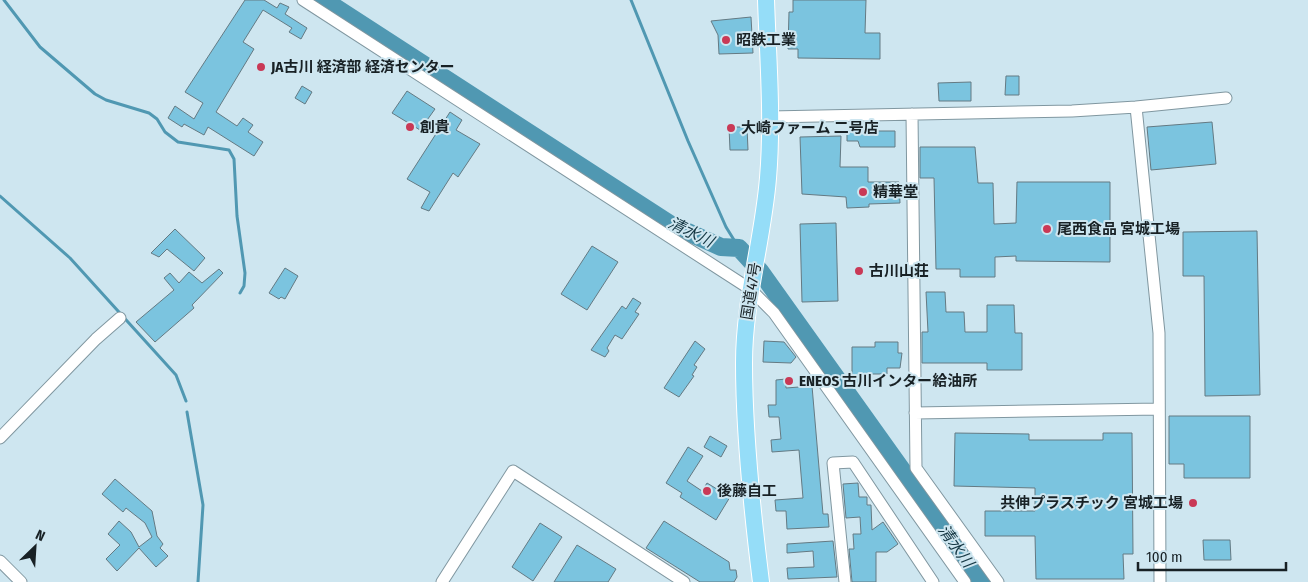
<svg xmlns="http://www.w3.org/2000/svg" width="1308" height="582" viewBox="0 0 1308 582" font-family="'Fira Sans Condensed','Noto Sans JP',sans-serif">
  <rect width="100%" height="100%" fill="#cee6f0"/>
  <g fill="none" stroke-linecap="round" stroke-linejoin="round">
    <path stroke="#5098b2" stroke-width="3" d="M4 0 40 47 95 94 106 100 149 113 157 119 165 132 178 142 229 150 234 159 237 216 245 273 244 286 240 293
      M631 0 688 141 726 227 739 248
      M0 196 70 258 176 375 186 401
      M187 412 203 505 198 582"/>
    <path stroke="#5098b2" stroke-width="18" d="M324 0 670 224 721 247 739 248 760 271 982 582"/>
  </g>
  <path fill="#7bc4df" stroke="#647a83" d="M245 0H264L277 8 280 3 289 7 285 14 307 28 301 39 289 32 292 28 263 10 243 42 254 49 216 112 237 126 243 118 253 125 248 132 263 142 254 156 208 127 204 135 184 124 182 127 168 118 175 106 194 119 203 103 185 92Z
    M793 0H866L865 33H880V59L798 58V49H788L789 12H793Z
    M751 17 753 53 719 54 718 35 711 21Z
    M1006 76H1019V95H1005Z
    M971 82V101H939L938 83Z
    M302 86 312 92 305 104 295 98Z
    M407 91 435 109 420 130 392 113Z
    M450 112 462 120 456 130 480 144 458 177 453 173 429 211 421 208 430 192 407 179Z
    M1212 122 1216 164 1151 170 1147 127Z
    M729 127H747L748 150H730Z
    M847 131H895V147H860L858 141H847Z
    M841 136 840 167H868V182H899L900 203 869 204V207L847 208 846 197 802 194 800 137Z
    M920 147H975L978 183H993L994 224 1016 223 1017 182H1110V262L1016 261V256L995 257V277H960V269H936L934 178H920Z
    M836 223 838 301 802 302 800 224Z
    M175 229 205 258 194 271 167 249 159 257 151 253Z
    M1257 231 1260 395 1205 396 1204 276H1183V232Z
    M592 246 618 262 587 310 561 294Z
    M285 268 298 276 285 299 281 297 279 299 269 293Z
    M219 269 223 273 192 305 194 308 155 342 136 322 174 290 164 278 170 273 179 283 189 272 202 283Z
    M926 292H945L946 312H964L965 332H987V305H1014L1015 333H1022V370H987V363H922V332H928Z
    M633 298 641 303 635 312 639 314 622 339 615 335 607 348 609 351 605 357 591 350 622 306 626 309Z
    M695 341 705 349 694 365 697 367 692 375 694 376 679 397 664 388Z
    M764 341 784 342 796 357 791 363 763 362Z
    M875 342H898V353H902L900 368H887V374H860V383L852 384V347H875Z
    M786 379V388L812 386 823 514H828L829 527 787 529 786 511H776L775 500 803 498 799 450 772 452 771 440 781 439 779 417H769L768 405H776V380Z
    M1169 416H1250V478H1184V464H1169Z
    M955 433 1029 434V440H1103V433H1132L1133 554H1123L1124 579H1036L1035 536H985V511H1035V488L954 486Z
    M710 436 727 446 721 457 704 447Z
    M688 447 703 456 687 481 702 491 707 483 730 497 716 520 680 497 682 493 666 483Z
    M115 479 152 511 157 536 163 544 160 548 168 556 156 567 139 548 117 571 106 559 120 545 108 534 119 521 131 532 139 547 152 537 145 523 126 508 123 512 102 494Z
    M858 483 859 497H867V505H871L872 530 883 522 898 544 887 552H876V582H852L849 549H854L853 534H861L860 517 846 518 843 484Z
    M664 521 729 562 730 570H736L737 577 734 582H700L646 548Z
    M540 523 562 537 533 581 512 567Z
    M1203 540H1230L1231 560H1204Z
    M833 541 837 577 788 579 787 568 814 567 813 551 787 553V544Z
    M577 545 616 569 608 582H554Z"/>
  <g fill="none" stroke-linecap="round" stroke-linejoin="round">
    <defs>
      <path id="minor" d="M303 0 750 289 774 313 965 582
        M1136 107 1226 98
        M912 114 916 468 998 582
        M770 117 1072 111 1136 107 1159 333 1160 582
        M915 413 1159 409
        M0 438 96 339 120 318
        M0 561 21 582
        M442 582 513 471 684 582
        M845 582 833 463 853 462 933 582"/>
      <path id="highway" d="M761 582C752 510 744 435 744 363 744 300 763 240 768 178 773 119 768 59 766 0"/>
    </defs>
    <use href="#minor" stroke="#8097a0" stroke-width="13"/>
    <use href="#highway" stroke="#fff" stroke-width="18"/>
    <use href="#minor" stroke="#fff" stroke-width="11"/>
    <use href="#highway" stroke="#95ddf8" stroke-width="16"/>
  </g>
  <g fill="#c93956" stroke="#cee6f0" stroke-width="2">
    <circle cx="726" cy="40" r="5"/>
    <circle cx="261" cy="67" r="5"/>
    <circle cx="410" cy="127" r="5"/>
    <circle cx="731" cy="128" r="5"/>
    <circle cx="863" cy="192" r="5"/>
    <circle cx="1047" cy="229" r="5"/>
    <circle cx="859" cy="271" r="5"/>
    <circle cx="789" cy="381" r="5"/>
    <circle cx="707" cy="491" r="5"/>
    <circle cx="1193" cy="503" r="5"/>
  </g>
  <g text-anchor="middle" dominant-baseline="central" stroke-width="4" stroke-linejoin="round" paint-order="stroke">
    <g font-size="15" font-weight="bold" fill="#182125" stroke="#cee6f0" text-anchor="start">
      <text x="736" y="40">昭鉄工業</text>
      <text x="271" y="67">JA古川 経済部 経済センター</text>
      <text x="420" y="127">創貴</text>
      <text x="741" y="128">大崎ファーム 二号店</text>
      <text x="873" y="192">精華堂</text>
      <text x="1057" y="229">尾西食品 宮城工場</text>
      <text x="869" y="271">古川山荘</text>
      <text x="799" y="381">ENEOS 古川インター給油所</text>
      <text x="717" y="491">後藤自工</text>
      <text x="1183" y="503" text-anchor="end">共伸プラスチック 宮城工場</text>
    </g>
    <g font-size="15" fill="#182125" stroke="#cee6f0">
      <text transform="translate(751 291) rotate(-81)">国道47号</text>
    </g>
    <g font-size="16" font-style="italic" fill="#153743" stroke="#cee6f0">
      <text transform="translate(691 232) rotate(26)">清水川</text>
      <text transform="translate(956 546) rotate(54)">清水川</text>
    </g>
  </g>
  <g transform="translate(35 547) rotate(25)" stroke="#cee6f0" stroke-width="4" paint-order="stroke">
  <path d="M0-4L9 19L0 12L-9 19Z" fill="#182125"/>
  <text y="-8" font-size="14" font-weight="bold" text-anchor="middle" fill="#182125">N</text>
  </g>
  <path d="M1138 562v8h148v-8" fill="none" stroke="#182125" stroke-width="2.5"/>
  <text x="1146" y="562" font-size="15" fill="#182125" stroke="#cee6f0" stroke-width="4" paint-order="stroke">100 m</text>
</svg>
